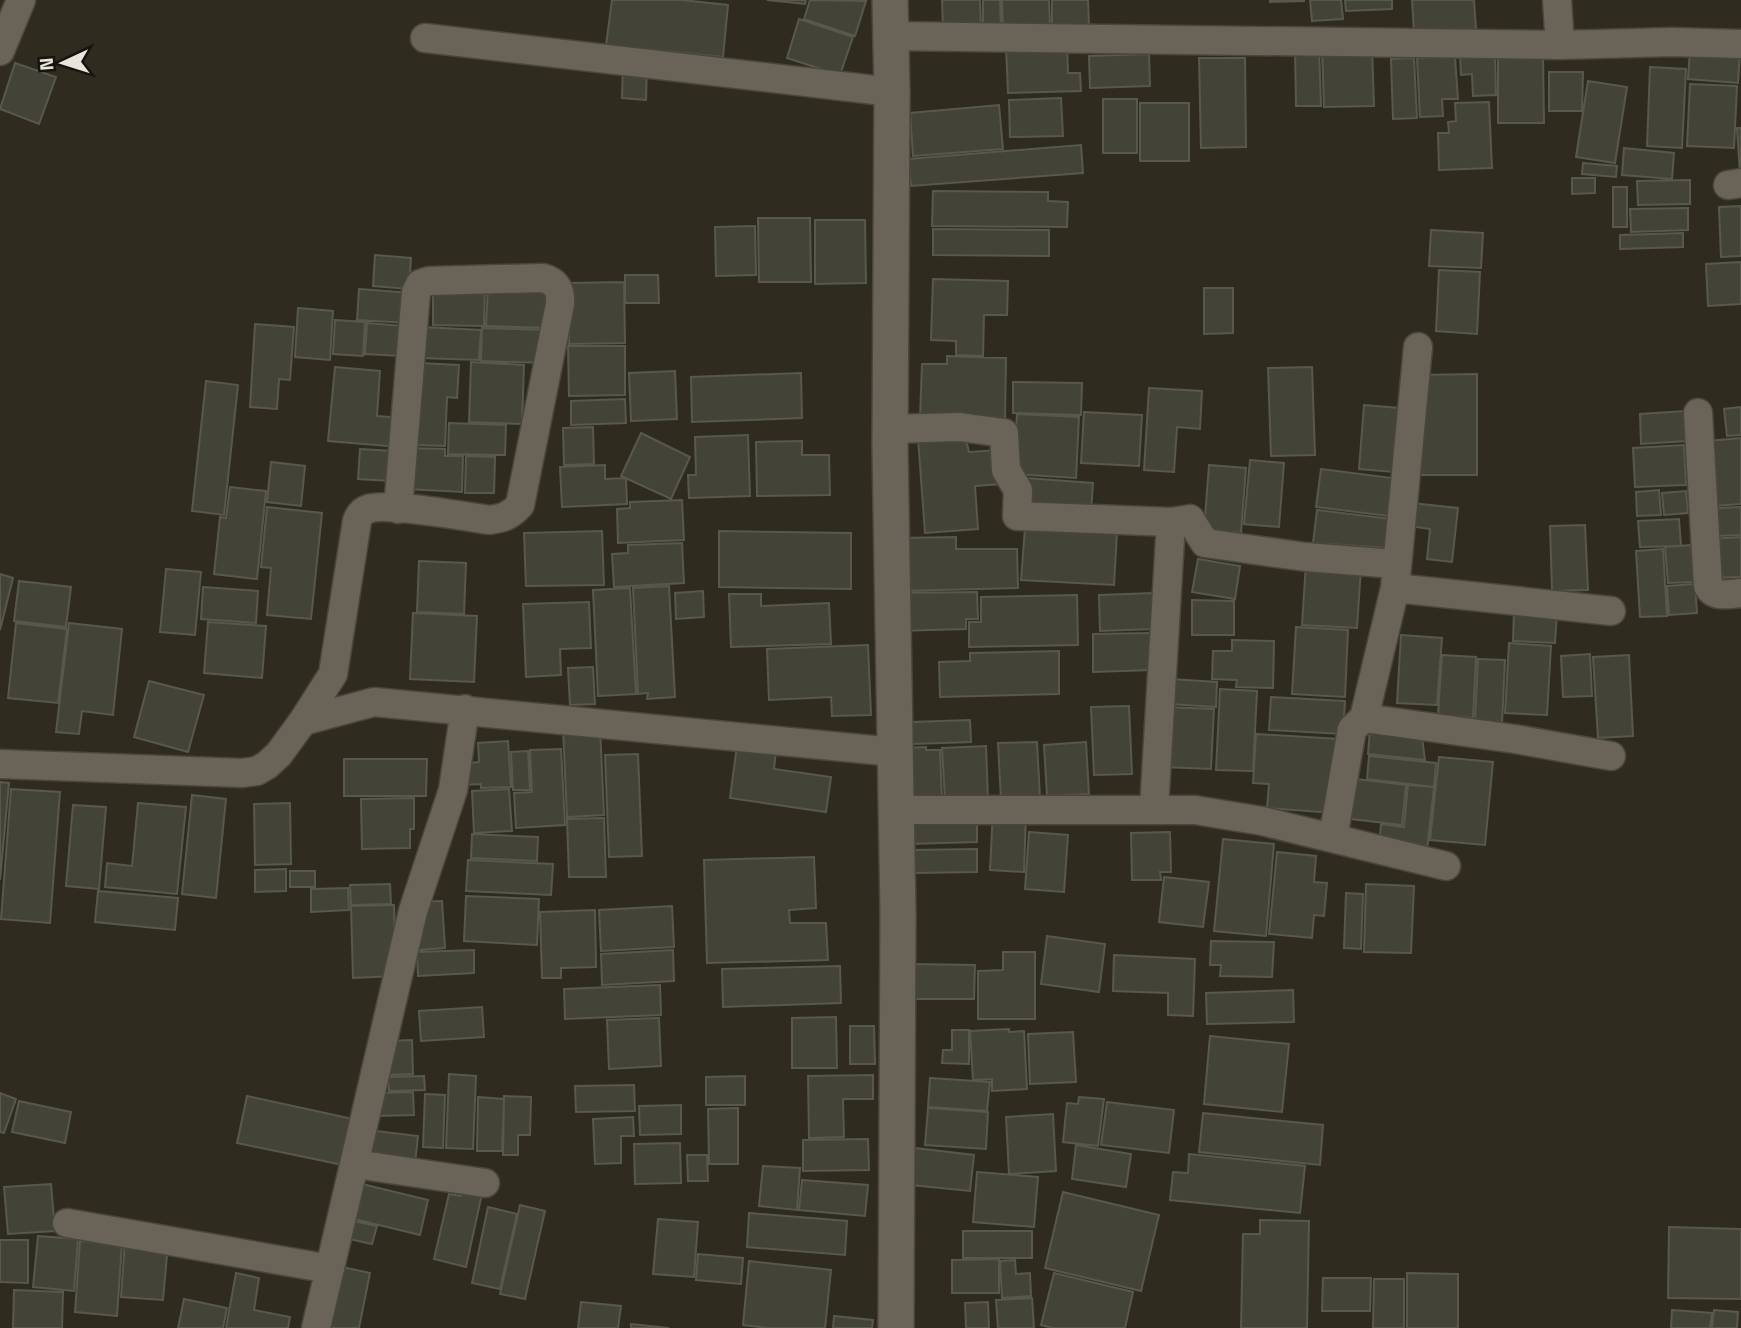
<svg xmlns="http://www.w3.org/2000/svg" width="1741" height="1328" viewBox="0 0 1741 1328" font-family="'Titillium Web',sans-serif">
  <rect width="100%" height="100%" fill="#302b1f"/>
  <path fill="#434437" stroke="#58594b" stroke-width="2" d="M612 0H682L728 5 723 57 606 45Z
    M767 0H806L805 4Z
    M810 0 866 1 855 36 804 19Z
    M942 0H980L981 28 943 29Z
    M983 0H1000L1001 28H983Z
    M1002 0H1049L1050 27 1003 29Z
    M1052 0H1088L1089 25 1052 26Z
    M1270 0H1304V1L1270 2Z
    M1310 0H1341L1343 19 1312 21Z
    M1345 0H1392V9L1346 11Z
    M1412 0H1474L1476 29 1414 33Z
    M799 19 853 37 840 75 787 58Z
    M1067 44 1068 73H1080L1081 91 1008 93 1006 46Z
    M1372 46 1374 106 1324 107 1322 48Z
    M1319 48 1321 106H1296L1295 49Z
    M1690 49 1740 53 1738 83 1688 79Z
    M1495 53 1496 95 1473 96 1472 74 1461 75 1460 55Z
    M1149 54 1150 86 1090 88 1089 56Z
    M1543 56 1544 123H1498V57Z
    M1455 57 1458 99H1442L1443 116 1420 117 1417 58Z
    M1199 58H1245L1246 147 1201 148Z
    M1414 58 1417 118 1393 119 1391 59Z
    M15 63 56 77 39 124 0 109Z
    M623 64 647 65 646 100 622 98Z
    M1650 67 1686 69 1682 148 1647 146Z
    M1549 72H1583L1582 111H1549Z
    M1588 81 1627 87 1615 163 1576 157Z
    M1690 84 1737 86 1734 148 1687 146Z
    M1061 98 1063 136 1010 137 1009 100Z
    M1103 99H1137V153H1103Z
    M1489 102 1492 168 1439 170 1438 133H1449L1448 122 1456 121 1455 103Z
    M1140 103H1189V161H1140Z
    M999 105 1003 149 913 156 910 113Z
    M1737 128H1741V173H1740Z
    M1081 145 1083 173 911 186 908 159Z
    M1624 148 1674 153 1672 179 1622 175Z
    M1583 163 1617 166 1616 177 1582 174Z
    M1572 178H1595V193L1572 194Z
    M1690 180V204L1638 205 1637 181Z
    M1613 187H1627V227H1613Z
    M933 191 1048 192V201L1068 202 1067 227 932 226Z
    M1741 206V256L1721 257 1719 207Z
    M1688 208V230L1631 232 1630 209Z
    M758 218H810L811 282H759Z
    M815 220H865L866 283 815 284Z
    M755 226 756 275 716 276 715 227Z
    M933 229 1049 230V256L933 255Z
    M1431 230 1483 233 1481 268 1429 266Z
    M1683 233V247L1620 249V235Z
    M375 255 411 258 409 289 373 286Z
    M1741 262V304L1708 306 1706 264Z
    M1439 270 1480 272 1477 334 1436 331Z
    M625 275H658L659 303H625Z
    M933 279 1008 281 1007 315H984L983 356 956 355V341L931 340Z
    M433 282 485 283 484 326 433 325Z
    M624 282 625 343 569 344V283Z
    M488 285 553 287 552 328 486 326Z
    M1204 288H1233V333L1204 334Z
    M359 289 412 293 410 323 357 320Z
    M298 308 333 311 330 360 295 357Z
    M335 320 365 322 363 356 333 354Z
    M367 323 403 326 401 356 365 354Z
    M255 324 294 327 290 380 279 379 277 409 250 407Z
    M422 327 481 330 479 360 421 358Z
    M482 328 546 330 545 363 481 361Z
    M568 346H625V395L569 396Z
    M947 356 1006 358 1005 420 920 418 922 364H947Z
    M471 362 524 365 522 424 469 422Z
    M419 363 459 365 457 398 447 397 445 446 416 445Z
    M335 367 380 371 377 416 402 418 399 447 328 441Z
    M1312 367 1315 455 1271 456 1268 368Z
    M675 371 677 419 631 421 629 373Z
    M801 373 802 418 692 422 691 377Z
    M1477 374V475H1419V375Z
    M206 381 238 385 224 515 192 511Z
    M1013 382 1082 383 1081 415 1013 413Z
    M1149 388 1202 391 1200 429 1177 427 1174 472 1144 470Z
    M625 399 626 423 571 425V401Z
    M1364 405 1399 408 1394 472 1359 469Z
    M1741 407V435L1727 436 1724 409Z
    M1685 411 1687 441 1641 444 1640 414Z
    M1084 412 1142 415 1139 466 1081 463Z
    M1017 414 1079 417 1076 478 1013 474Z
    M449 423 506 425 505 455 448 454Z
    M593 427 594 464 564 465 563 428Z
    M641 433 690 457 671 499 621 476Z
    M748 435 750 496 689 498 688 475H696L695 437Z
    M965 435 969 452 999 450 1002 484 975 486 978 529 925 533 918 438Z
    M1741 438V504L1713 506 1708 441Z
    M802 441V455H829L830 495 757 496 756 442Z
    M1684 445 1686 485 1635 487 1633 448Z
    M409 448 445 449V456H463L462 492 408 489Z
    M360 449 392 451 390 481 358 479Z
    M466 456 495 457 494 493H465Z
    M1250 460 1284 463 1279 527 1244 524Z
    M271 462 305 466 301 506 267 502Z
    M605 465V479L626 478 627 504 562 507 560 467Z
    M1209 465 1246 468 1241 533 1204 530Z
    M1321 469 1400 479 1396 517 1316 507Z
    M1026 478 1093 483 1091 512 1024 508Z
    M230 487 266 491 257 579 214 574 220 517 226 518Z
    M1659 490 1661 515 1637 516 1636 492Z
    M1686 491 1688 513 1664 515 1662 493Z
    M682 500 684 540 618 543 617 509 630 508V502Z
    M1411 503 1458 508 1452 562 1427 559 1430 529 1409 526Z
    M267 507 322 513 311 619 267 615 271 568 261 567Z
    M1741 507V535L1718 536 1717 508Z
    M1317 510 1392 519 1388 548 1313 543Z
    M1679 519 1681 546 1640 547 1638 521Z
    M1585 525 1588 590 1552 591 1550 526Z
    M1025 528 1117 533 1114 585 1021 580Z
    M602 531 604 585 526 586 524 533Z
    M719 531 851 533V589L719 587Z
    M956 537V549H1017L1018 588 901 591 900 538Z
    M1741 537V577L1713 578 1711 539Z
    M682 543 684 583 614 587 612 554 628 553V545Z
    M1691 545 1694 582 1668 583 1665 547Z
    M1663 549 1667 616 1640 617 1636 551Z
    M1198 559 1240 566 1235 599 1192 592Z
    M419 561 466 563 464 614 417 612Z
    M1306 563 1361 567 1357 628 1302 625Z
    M166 569 201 572 195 635 160 632Z
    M0 574 13 578 0 630Z
    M19 581 71 587 66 627 14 621Z
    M1695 584 1697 613 1669 615 1667 586Z
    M669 586 675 697 647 699 648 693 638 694 633 588Z
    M203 587 258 591 256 623 201 619Z
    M630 588 636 694 598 696 593 590Z
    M703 591 704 617 676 619 675 593Z
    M977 592 978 619H966V629L897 631 896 593Z
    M1153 593 1154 629 1100 631 1099 595Z
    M729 594H761V606L829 603 831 644 731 647Z
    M1077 595 1078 645 969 647V622H981V597Z
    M1192 600 1234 601V635H1192Z
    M589 602 591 648 560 649 561 675 526 677 523 604Z
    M1514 610 1557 613 1555 643 1513 641Z
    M413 613 477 616 474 682 410 679Z
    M208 622 266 626 262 678 204 673Z
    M16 623 67 629 58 703 8 698Z
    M69 623 122 629 113 715 82 711 79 734 56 732Z
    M1296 627 1348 630 1345 697 1292 694Z
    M1151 633 1152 670 1093 672V634Z
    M1401 635 1442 638 1437 705 1397 703Z
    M1232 640 1274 641 1273 688 1236 687 1237 680 1212 679 1213 651H1232Z
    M1509 643 1551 646 1547 715 1505 713Z
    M868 645 871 715 832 716 831 697 769 700 767 649Z
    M1059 651V694L940 697 939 662 970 661V653Z
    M1590 654 1592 696 1563 697 1561 656Z
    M1442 655 1476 657 1473 718 1438 715Z
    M1629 655 1633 736 1598 738 1593 657Z
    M1478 659 1505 660 1502 723 1475 721Z
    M593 667 595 704 570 705 568 668Z
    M1170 679 1217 682 1216 707 1169 704Z
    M149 681 204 695 188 752 134 737Z
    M1220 689 1257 691 1253 771 1216 770Z
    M1271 697 1345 701 1343 734 1269 730Z
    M1129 706 1132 774 1094 775 1091 707Z
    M1165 707 1214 709 1211 769 1162 767Z
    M970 720 971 742 913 744 912 722Z
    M600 727 604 815 567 817 563 728Z
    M1370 729 1421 730 1425 760 1368 754Z
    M1256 734 1339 739 1334 813 1267 808 1269 784 1253 783Z
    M508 741 511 787 481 788V784L461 785 460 764 479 762 478 743Z
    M1037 742 1040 798 1001 800 998 743Z
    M1086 742 1089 794 1047 796 1044 745Z
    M737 745 776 750 774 769 831 777 826 812 730 798Z
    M986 746 988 799 945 800 942 748Z
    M926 747V750H940L942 801 904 802 902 748Z
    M561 749 565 825 516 828 514 793 532 792 530 750Z
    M528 751 530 790H513L511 752Z
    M638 754 642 856 609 857 605 755Z
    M1369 756 1436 763 1434 787 1367 779Z
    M1439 757 1493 762 1485 845 1430 840Z
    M344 759H427L426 796H344Z
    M1356 779 1406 785 1402 825 1351 819Z
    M0 782 9 783 0 880Z
    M1408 785 1434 787 1427 850 1379 844 1381 824 1404 827Z
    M11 789 60 792 50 923 1 919Z
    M509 789 512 831 474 833 472 791Z
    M192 795 226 799 216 898 182 894Z
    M414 798V829H410V848L362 849 361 799Z
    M138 803 186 807 177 894 105 887 107 863 132 866Z
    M290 803 291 864 255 865 254 804Z
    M73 805 106 807 99 889 66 886Z
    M993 810 1026 812 1024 872 990 870Z
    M977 813V842L908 844V814Z
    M604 818 606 877H569L567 819Z
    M1029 832 1068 835 1064 892 1025 889Z
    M1170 832 1171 872H1160L1161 880H1132L1131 833Z
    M472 834 538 837 537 861 471 858Z
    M1223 839 1274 844 1266 936 1214 931Z
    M977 849V872L914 873V850Z
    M1277 852 1316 856 1314 882 1327 883 1324 916 1314 915 1312 938 1269 934Z
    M814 857 816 908 789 910 790 923H826L828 960 707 963 704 860Z
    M468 860 553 864 551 895 466 891Z
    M286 869V891L255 892V870Z
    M290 871H315V887H290Z
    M1164 877 1209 882 1203 927 1159 922Z
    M390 884 391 904 351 905 350 885Z
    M1366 884 1414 886 1411 953 1364 952Z
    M348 888 349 910 311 912V889Z
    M98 891 178 898 175 930 95 922Z
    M1346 893 1363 894 1361 949 1344 948Z
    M466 896 539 899 537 945 464 941Z
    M442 901 445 948 419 950 416 902Z
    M394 905 396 976 353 978 351 906Z
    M672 906 674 947 601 951 599 910Z
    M595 910 596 967 561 968V978H542L540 912Z
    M1047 936 1105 944 1099 992 1041 984Z
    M1211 941 1274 942 1272 977 1220 976 1221 965H1210Z
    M474 950V973L418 976 417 952Z
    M673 950 674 981 602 985 601 954Z
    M1003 952H1035V1019H978V971L1003 970Z
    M1114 955 1195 959 1193 1016 1168 1015V993L1113 991Z
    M911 964 975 965 974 999H910Z
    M840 966 841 1003 723 1007 722 969Z
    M660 985 661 1015 565 1019 564 989Z
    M1293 990 1294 1022 1207 1024 1206 993Z
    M482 1007 484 1037 421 1041 419 1011Z
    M836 1017 837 1068H792V1018Z
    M659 1018 661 1066 609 1069 607 1020Z
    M850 1026H874L875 1064H850Z
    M1009 1029V1032L1024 1031 1027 1089 992 1091V1079L973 1080 970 1031Z
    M952 1030H969V1064L942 1063 943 1050H952Z
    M1073 1032 1076 1082 1030 1084 1028 1034Z
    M1210 1036 1289 1044 1282 1112 1204 1104Z
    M412 1040 413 1074 387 1075 386 1041Z
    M449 1074 476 1076 473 1149 446 1148Z
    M873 1075V1099H843L844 1137 809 1138 808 1076Z
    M424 1076 425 1090 389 1091 388 1077Z
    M745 1076V1105H706V1077Z
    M930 1078 990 1082 987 1111 928 1107Z
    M634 1085 635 1111 576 1112 575 1086Z
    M413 1092 414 1115 376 1116V1093Z
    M0 1093 16 1099 4 1133 0 1132Z
    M425 1094 445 1095 443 1148 423 1147Z
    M247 1096 353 1119 343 1165 237 1143Z
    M504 1096 531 1097 530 1135H518V1155H503Z
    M478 1097 504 1099 502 1151H477Z
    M1079 1097 1104 1099 1098 1146 1063 1142 1067 1103 1078 1104Z
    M19 1101 71 1112 65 1143 12 1132Z
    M1107 1102 1174 1110 1169 1153 1101 1145Z
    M681 1105V1134L640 1135 639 1106Z
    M738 1108V1164H709L708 1109Z
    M928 1108 988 1112 986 1149 925 1145Z
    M1203 1113 1323 1125 1320 1165 1199 1152Z
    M1053 1114 1056 1171 1009 1174 1006 1117Z
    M633 1117 634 1136H621V1163L595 1164 593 1119Z
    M368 1130 418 1136 415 1163 365 1157Z
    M868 1139 869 1170 803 1171V1140Z
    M680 1143 681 1183 635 1184 634 1144Z
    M1076 1145 1131 1154 1126 1187 1072 1179Z
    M915 1148 974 1155 970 1191 911 1185Z
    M1189 1154 1305 1166 1300 1213 1170 1200 1173 1172 1188 1173Z
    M687 1155H707L708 1181H688Z
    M763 1166 800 1168 797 1210 759 1206Z
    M977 1172 1038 1177 1034 1227 973 1222Z
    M802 1180 868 1185 865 1216 799 1210Z
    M358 1183 428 1200 420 1235 350 1218Z
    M51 1184 55 1231 8 1234 4 1187Z
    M463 1185 483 1189 466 1267 434 1259 449 1194 461 1196Z
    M1063 1192 1159 1215 1141 1291 1045 1268Z
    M520 1205 545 1211 525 1299 500 1294Z
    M488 1207 517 1214 500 1289 472 1283Z
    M749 1213 847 1221 845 1255 747 1247Z
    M658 1219 698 1222 694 1277 653 1274Z
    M349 1220 377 1226 372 1244 345 1238Z
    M1260 1220 1309 1221 1307 1328H1241L1243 1234H1260Z
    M1669 1227 1741 1229V1299L1668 1298Z
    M963 1231H1032V1258H963Z
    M38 1236 78 1239 74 1291 33 1287Z
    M0 1240H28V1283L0 1282Z
    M80 1241 122 1244 117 1316 75 1312Z
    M125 1241 168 1244 163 1300 121 1297Z
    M698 1254 743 1258 741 1284 696 1280Z
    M999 1259V1293H952V1260Z
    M1015 1260 1016 1274 1030 1273 1031 1296 1002 1298 1000 1261Z
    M749 1261 831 1270 825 1328H768L743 1325Z
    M333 1265 370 1273 359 1328H320Z
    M236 1273 259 1278 254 1310 290 1317 288 1328H226Z
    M1054 1273 1133 1292 1125 1328H1053L1041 1325Z
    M1407 1273 1458 1274V1328H1407Z
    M1323 1278H1371L1370 1311H1322Z
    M1374 1279H1404V1328H1373Z
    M14 1290 63 1292 62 1328H13Z
    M1032 1298 1034 1328H998L996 1300Z
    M184 1299 227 1308 223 1328H178Z
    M581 1302 621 1306 618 1328H578Z
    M988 1302 989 1328H966L965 1303Z
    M1672 1310 1712 1313 1710 1328H1671Z
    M1714 1310 1738 1312 1737 1328H1712Z
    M834 1316 873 1320 872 1328H833Z
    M631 1324 669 1328H631Z"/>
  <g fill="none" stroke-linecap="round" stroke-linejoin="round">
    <defs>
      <path id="minor" d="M1557 0 1560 45
        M890 36 1560 45 1672 42 1741 44
        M425 38 892 92
        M0 51 21 0
        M1728 185 1741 183
        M1698 413 1708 586C1714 598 1729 594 1741 593
        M890 429 960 427 1004 433 1006 470 1018 490 1017 516 1171 522 1190 519 1205 543 1306 557 1395 564
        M1395 588 1611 611
        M1364 718 1515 739 1611 756
        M303 721 333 674 357 521C359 515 362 511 368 509 386 502 467 517 490 520 504 518 511 515 520 505L560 304C561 290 557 282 543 278L429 281 420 284 416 292 398 509
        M0 764 242 773 257 771 267 765 279 754 303 721 374 702 894 752
        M1154 809 1171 522
        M895 810H1195L1262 821 1446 866
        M1333 838 1352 729 1364 718 1395 588 1418 347
        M355 1164 485 1183
        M67 1223 330 1269
        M316 1328 413 911 453 790 465 709"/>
      <path id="tertiary" d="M890 0 892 92 890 447 898 913 896 1328"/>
    </defs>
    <use href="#minor" stroke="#4a463c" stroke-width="31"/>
    <use href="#tertiary" stroke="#4a463c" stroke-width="38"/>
    <use href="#minor" stroke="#696457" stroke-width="28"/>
    <use href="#tertiary" stroke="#696457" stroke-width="35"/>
  </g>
  <g transform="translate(63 63) rotate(266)" stroke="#16140f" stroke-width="5" paint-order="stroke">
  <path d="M0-5L12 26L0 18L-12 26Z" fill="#e8e5dd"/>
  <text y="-10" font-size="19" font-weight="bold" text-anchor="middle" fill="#e8e5dd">N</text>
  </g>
</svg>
